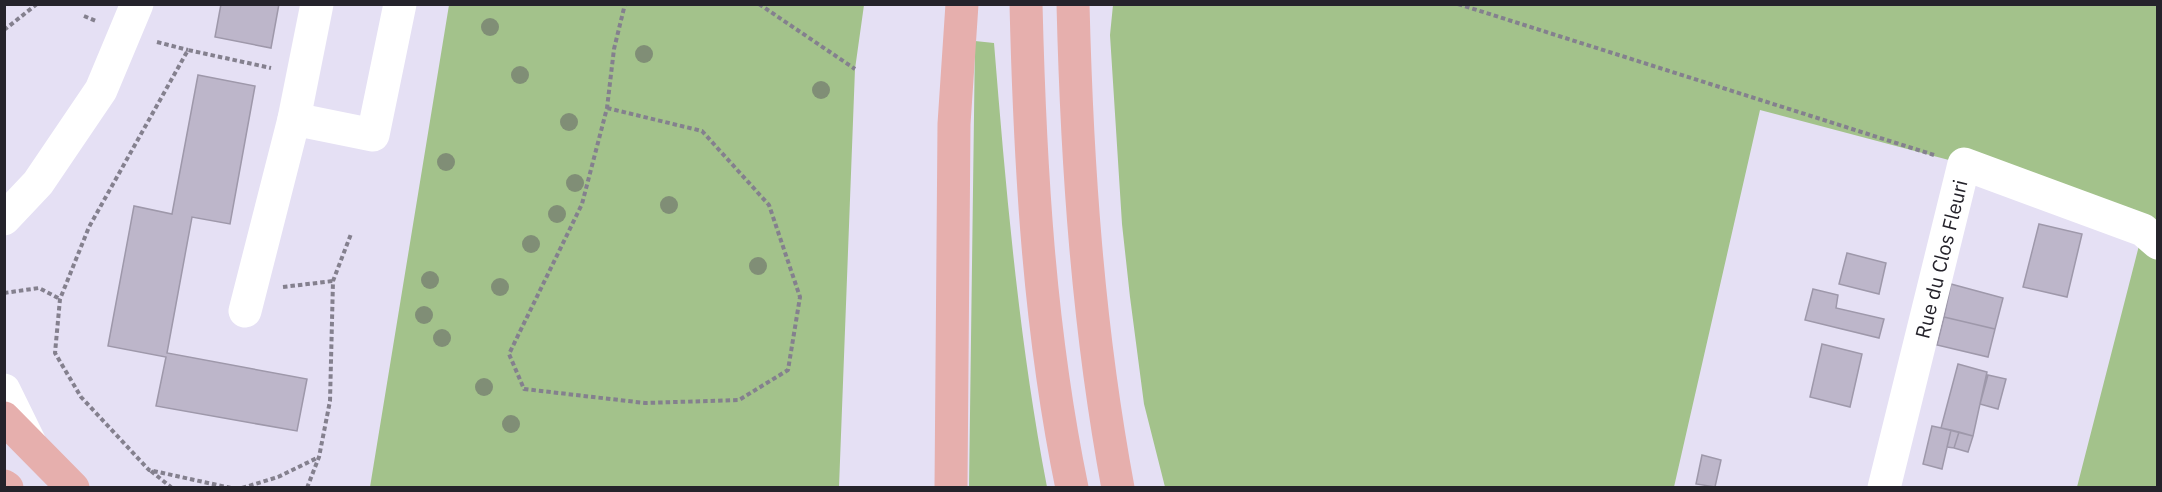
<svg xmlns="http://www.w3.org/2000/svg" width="2162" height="492" viewBox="0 0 2162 492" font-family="'IBM Plex Sans',sans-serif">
  <rect width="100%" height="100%" fill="#e5e0f4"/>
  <path fill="#a3c28b" d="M449 5H864L855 69 839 487H370Z
    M1113 5H2157V487H2077L2143 230 1964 164 1760 110 1674 487H1165L1144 404 1130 297 1122 224 1110 35Z
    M975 41 994 43C1006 192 1019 341 1047 487L969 488Z"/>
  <path fill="#bdb6ca" stroke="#9e98aa" stroke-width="1.5" d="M221 4H279L271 48 215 37Z
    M198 75 255 86 230 224 192 217 167 353 307 379 297 431 156 406 166 357 108 346 134 206 172 214Z
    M2039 224 2082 234 2067 297 2023 287Z
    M1847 253 1886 263 1879 294 1839 284Z
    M1951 284 2003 298 1995 329 1944 317Z
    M1813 289 1838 295 1836 308 1884 319 1879 338 1805 320Z
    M1944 317 1995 329 1988 357 1937 345Z
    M1822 344 1862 354 1850 407 1810 397Z
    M1958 364 1987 372 1973 436 1941 428Z
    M1988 375 2006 379 1998 409 1980 404Z
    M1932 426 1951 430 1942 469 1923 464Z
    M1951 430 1959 432 1954 448 1947 447Z
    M1959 432 1973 436 1968 452 1954 448Z
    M1702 455 1721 460 1715 487 1696 484Z"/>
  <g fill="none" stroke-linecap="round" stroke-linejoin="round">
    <path stroke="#84808e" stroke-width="4" stroke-dasharray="4.5 3" stroke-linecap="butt" d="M759 4 855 69
      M1458 4 1934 155
      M84 16 96 21
      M4 30 37 4
      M157 42 188 50
      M607 108 702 131 769 205 800 297 788 370 739 400 645 403 524 389 509 354 582 204 607 108 614 49 625 4
      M283 287 333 281
      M4 293 39 288 60 299
      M151 471 172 488
      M231 488 149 470 81 397 55 353 60 299 89 227 188 50 271 68
      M242 488 278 477 319 457
      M307 488 319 457 330 401 333 281 351 234"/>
    <g stroke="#fff" stroke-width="33">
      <path d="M294 119 317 4"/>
      <path d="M4 219 38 183 101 90 137 4"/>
      <path d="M245 311 294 119 373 135 400 4"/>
      <path d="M4 390 30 443"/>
      <path id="s1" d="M1884 488 1964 164 2143 230 2158 243"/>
    </g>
    <path stroke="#e6afad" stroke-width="33" d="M1026 4C1030 167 1039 328 1072 488
      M1073 4C1077 167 1088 327 1118 488
      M4 418 73 488
      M4 486 7 488
      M951 488 954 124 962 4"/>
  </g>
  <g fill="#808e76">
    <circle cx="490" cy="27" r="9"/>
    <circle cx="644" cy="54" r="9"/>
    <circle cx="520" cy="75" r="9"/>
    <circle cx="821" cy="90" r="9"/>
    <circle cx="569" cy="122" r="9"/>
    <circle cx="446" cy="162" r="9"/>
    <circle cx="575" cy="183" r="9"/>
    <circle cx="669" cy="205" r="9"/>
    <circle cx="557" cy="214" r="9"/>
    <circle cx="531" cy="244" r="9"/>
    <circle cx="758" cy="266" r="9"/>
    <circle cx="430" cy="280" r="9"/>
    <circle cx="500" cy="287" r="9"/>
    <circle cx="424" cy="315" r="9"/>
    <circle cx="442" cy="338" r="9"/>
    <circle cx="484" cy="387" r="9"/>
    <circle cx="511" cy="424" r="9"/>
  </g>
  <g text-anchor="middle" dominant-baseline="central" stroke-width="4.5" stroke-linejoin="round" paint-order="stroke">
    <g font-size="20" fill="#25232b" stroke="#f1eefe">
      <text stroke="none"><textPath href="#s1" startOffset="236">Rue du Clos Fleuri</textPath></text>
    </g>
  </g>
  <rect width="2162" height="492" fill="none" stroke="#25232b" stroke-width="12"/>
</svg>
